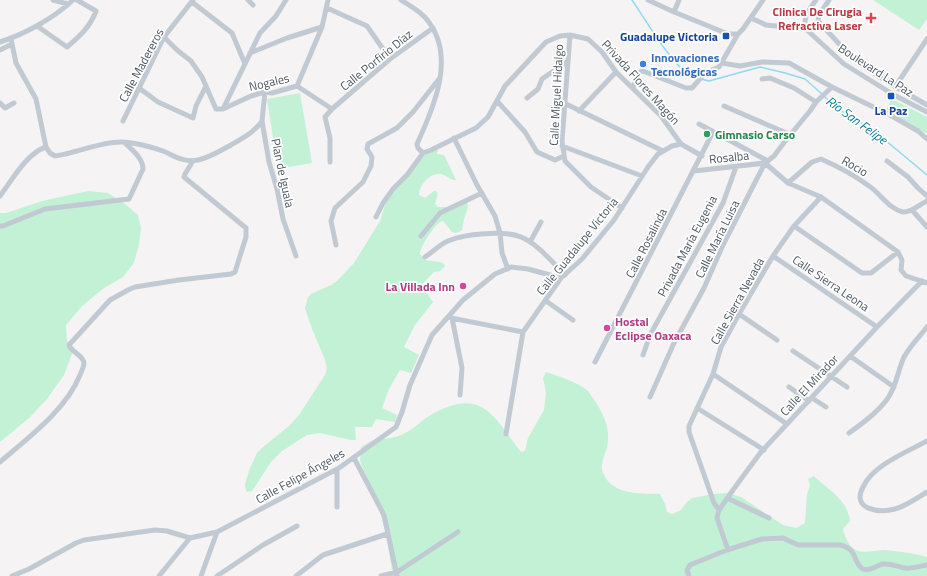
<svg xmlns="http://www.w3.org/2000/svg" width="927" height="576" viewBox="0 0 927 576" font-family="'Titillium Web',sans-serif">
  <rect width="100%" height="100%" fill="#f5f3f3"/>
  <path fill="#c3f1d5" d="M873 0H927V19L919 30Z
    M300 93 312 163 278 169 267 99Z
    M892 99 927 117V134L911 124 885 111Z
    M438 149 437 154 444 155 456 180H453C448 178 445 175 441 174 431 172 419 185 419 195L425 198 434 191H436L438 193 435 204 438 207H449L467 202 468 207 464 219 462 230 459 232 455 233 452 232 444 222 442 221C434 225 421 245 420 254L425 260 440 262 444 264 445 266 440 271 434 272 421 285 433 302 415 325 404 347 419 355 411 373 400 370 389 389 382 408 397 415 395 422 376 419 372 427H355L356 440H351L320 433 307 435 282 451 271 462 252 491 247 492 245 487V484L250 468 257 453 263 447 289 426 299 415 325 375 327 368 324 357 312 329 305 308 308 297 311 294 331 285 337 281 354 263 380 221 389 192 428 152Z
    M88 191 108 193 125 204 138 215 141 228 139 244 134 263 123 277 104 288 82 306 66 325 67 340 72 354 64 375 47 399 29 418 0 442V213H6L42 201Z
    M546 372C560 377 576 381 588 391 591 394 592 398 595 401 604 415 611 429 607 447 605 455 599 465 603 473 613 496 640 493 660 494L665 504 667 512 672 514 681 510 687 502 692 498 714 494 728 493 741 497 783 525 796 528 805 523 807 494 810 486 808 479 814 476C827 489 848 500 850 521L843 529C845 537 848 546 856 550 864 554 875 550 884 550 898 551 913 553 927 557V576H393L386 534 379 508 360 461 361 447C364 445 368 443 371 441 381 438 392 439 401 435 414 430 422 419 434 413 484 387 494 418 521 452L525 451 528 438 544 410 546 393 543 378Z"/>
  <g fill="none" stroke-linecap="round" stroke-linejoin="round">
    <path stroke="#90daee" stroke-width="1.5" d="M632 0C644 17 678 76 697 79
      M701 79 709 81 760 67 785 73 805 79 822 94
      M825 97 841 111 873 130 927 175"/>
    <path stroke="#c1cad2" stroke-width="5" d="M53 0 68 4
      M248 0 253 5
      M401 0C410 6 422 12 428 21 456 57 434 107 417 144L418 148 423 153 431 150 476 128 488 117 505 86 546 42 560 36 570 35 588 39 602 52 616 72 661 116 681 144 702 156
      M648 0 674 12 728 34H738
      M816 0C810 9 800 20 808 31L844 64 894 95 927 112
      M829 0 819 15 818 21 855 61 892 85 927 105
      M192 2 232 33 245 64
      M327 8 367 26 390 59
      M674 12 679 0
      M751 18 766 25 806 29
      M37 26 67 47C80 36 90 27 96 11L77 0
      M570 35 562 141 565 161 591 187 622 208
      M164 37 177 50 191 61 202 77 216 109H223L251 96 265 92 272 93 297 86
      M11 39 16 63 36 99 46 147 50 153 55 156C77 153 99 142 121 142 133 142 152 147 163 151 175 156 184 163 198 160 209 158 220 151 231 145 242 138 255 132 262 121
      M0 42C25 34 54 18 73 0
      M0 50 12 44
      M250 53 287 38 322 27
      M722 63 740 66 762 62 789 63 832 87 890 115 918 131 927 139
      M762 79 770 78 794 88 816 102
      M297 86 322 27 328 0
      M297 86 332 109
      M895 87 927 39
      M139 88 158 102 193 118 196 106 206 86
      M633 88C635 82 636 72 643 71L686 88H692L705 73 719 67 738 34 743 29 763 0
      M265 92 262 121 269 162 277 189 283 219 296 256
      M527 98 538 89 542 79 568 61
      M497 101 525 132 537 152 555 160 564 156
      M0 103 5 108 14 103
      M564 103 663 151
      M724 106 791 135
      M223 109 260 33 276 16 286 0
      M579 111 616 72
      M123 121 164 37 193 0
      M699 124 768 161
      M454 138 477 185 495 216 500 233 502 253 508 269
      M562 146 642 176
      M887 161 908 177 918 188 927 196
      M330 162V138L325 117 332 109 390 59 433 28
      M694 171 765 163 788 183 821 197 898 252 902 260 901 270 906 276 927 283
      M788 183 812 162 821 159C837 166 854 175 869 186 880 193 889 209 903 212 911 213 920 204 927 201
      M0 196C12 180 27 153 46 147
      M912 210 927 227
      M376 217 383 203 393 189 407 175 423 153
      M0 226H3L45 209 129 199 143 169C143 158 132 150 125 143
      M794 226 862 273H871L898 252
      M421 236 440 213 482 193
      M530 242 541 222
      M336 245 331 221 335 208 363 182 371 166 372 157 367 149 368 144 397 128 413 112 439 79
      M773 256 877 327
      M425 257C433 252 440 244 448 241 464 234 505 230 521 237 538 244 552 262 565 275
      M546 301 573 320
      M739 314 777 340
      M451 318 523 332
      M452 318 462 368 460 395
      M793 351 847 387
      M643 355 650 335 723 203 736 167
      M850 356 894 387
      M595 362 713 132
      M713 374 787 424
      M789 387 809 401
      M650 397 674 343 704 288 723 245 765 163 774 156 786 140 810 111 816 102 832 87
      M812 398 826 407
      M697 408 764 450
      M849 433C863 423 878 412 888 398 897 384 898 370 904 357 910 346 919 337 927 327
      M506 434 523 332 561 278 582 259 614 220 648 167 658 154 672 146 681 144
      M927 441C907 452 873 465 863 487 851 510 879 513 895 509 906 506 917 498 927 492
      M354 458 384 515 397 576
      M0 462C28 438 66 410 80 375 81 372 84 367 84 363 83 355 71 352 69 345L110 300 128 290 135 287 179 280 231 274 235 272 246 237V228L184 177 185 174 193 161
      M727 498 769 518
      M337 507V469
      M719 510 714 503 689 432V426L713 374 721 347 739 314 773 256 794 226 821 197
      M728 550 717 518 719 510 738 483 761 452 877 327 922 281
      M12 576 29 569 76 543 84 540 155 530 167 531 190 538 217 532 339 468 396 427 402 412 410 385 432 335 463 300 495 274 511 267 528 269 561 278
      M159 576 190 538
      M201 576 217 532
      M217 576 263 545 297 526
      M296 576 323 555 387 534
      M381 576 397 572 458 532
      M689 576 687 570 690 565 727 550 762 539 783 538 798 545H840C859 549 852 563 863 569 869 572 877 565 883 564 891 563 898 567 905 568 912 569 920 566 927 565"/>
  </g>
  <path fill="#e0444e" stroke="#fff" stroke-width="1.5" d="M869 12h4v4h4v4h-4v4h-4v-4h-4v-4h4z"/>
  <g fill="#1a4fb4" stroke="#fff" stroke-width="1.5">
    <rect x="722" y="32" width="8" height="8" rx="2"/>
    <rect x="887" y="92" width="8" height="8" rx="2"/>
  </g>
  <circle fill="#3f7fe0" stroke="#fff" stroke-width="1.5" cx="643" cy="64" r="4"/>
  <circle fill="#2e9e5b" stroke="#fff" stroke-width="1.5" cx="707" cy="134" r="4"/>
  <g fill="#d1479c" stroke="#fff" stroke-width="1.5">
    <circle cx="463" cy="286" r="4"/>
    <circle cx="607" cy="328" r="4"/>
  </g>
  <g text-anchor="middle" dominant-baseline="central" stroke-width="3.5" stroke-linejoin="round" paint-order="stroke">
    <g font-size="12" font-weight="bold" fill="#be3a42" stroke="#fff" text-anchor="end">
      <text x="862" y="11">Clinica De Cirugia<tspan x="862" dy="14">Refractiva Laser</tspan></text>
    </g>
    <g font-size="12" font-weight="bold" fill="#164399" stroke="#fff" text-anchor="end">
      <text x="718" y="36">Guadalupe Victoria</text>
      <text x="891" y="110" text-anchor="middle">La Paz</text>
    </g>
    <g font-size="12" font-weight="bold" fill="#366cbe" stroke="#fff" text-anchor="start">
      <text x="651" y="57">Innovaciones<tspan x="651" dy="14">Tecnológicas</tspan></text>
    </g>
    <g font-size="12" fill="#4a5661" stroke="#fff">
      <text transform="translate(376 60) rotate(-39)">Calle Porfirio Díaz</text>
      <text transform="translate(141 65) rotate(-62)">Calle Madereros</text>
      <text transform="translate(876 70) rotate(33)">Boulevard La Paz</text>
      <text transform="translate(269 82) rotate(-13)">Nogales</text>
      <text transform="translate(641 82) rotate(48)">Privada Flores Magón</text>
      <text transform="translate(556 95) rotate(-87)">Calle Miguel Hidalgo</text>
      <text transform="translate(729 157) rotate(-6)">Rosalba</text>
      <text transform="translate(855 166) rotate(30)">Rocio</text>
      <text transform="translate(283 173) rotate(78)">Plan de Iguala</text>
      <text transform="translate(717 239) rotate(-64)">Calle María Luisa</text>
      <text transform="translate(646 243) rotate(-63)">Calle Rosalinda</text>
      <text transform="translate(577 246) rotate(-51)">Calle Guadalupe Victoria</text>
      <text transform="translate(687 246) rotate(-62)">Privada María Eugenia</text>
      <text transform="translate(831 283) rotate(34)">Calle Sierra Leona</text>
      <text transform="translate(737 301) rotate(-61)">Calle Sierra Nevada</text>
      <text transform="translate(809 385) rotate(-47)">Calle El Mirador</text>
      <text transform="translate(300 476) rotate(-29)">Calle Felipe Ángeles</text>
    </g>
    <g font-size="12" font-weight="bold" fill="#27864d" stroke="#fff" text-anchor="start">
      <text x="715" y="134">Gimnasio Carso</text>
    </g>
    <g font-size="12" font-weight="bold" fill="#b23c85" stroke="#fff" text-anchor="end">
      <text x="455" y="286">La Villada Inn</text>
      <text x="615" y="321" text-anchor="start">Hostal<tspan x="615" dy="14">Eclipse Oaxaca</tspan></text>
    </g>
    <g font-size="13" font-style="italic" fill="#0c7c9b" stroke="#fff">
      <text transform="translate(857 120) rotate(36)">Río San Felipe</text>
    </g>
  </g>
</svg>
